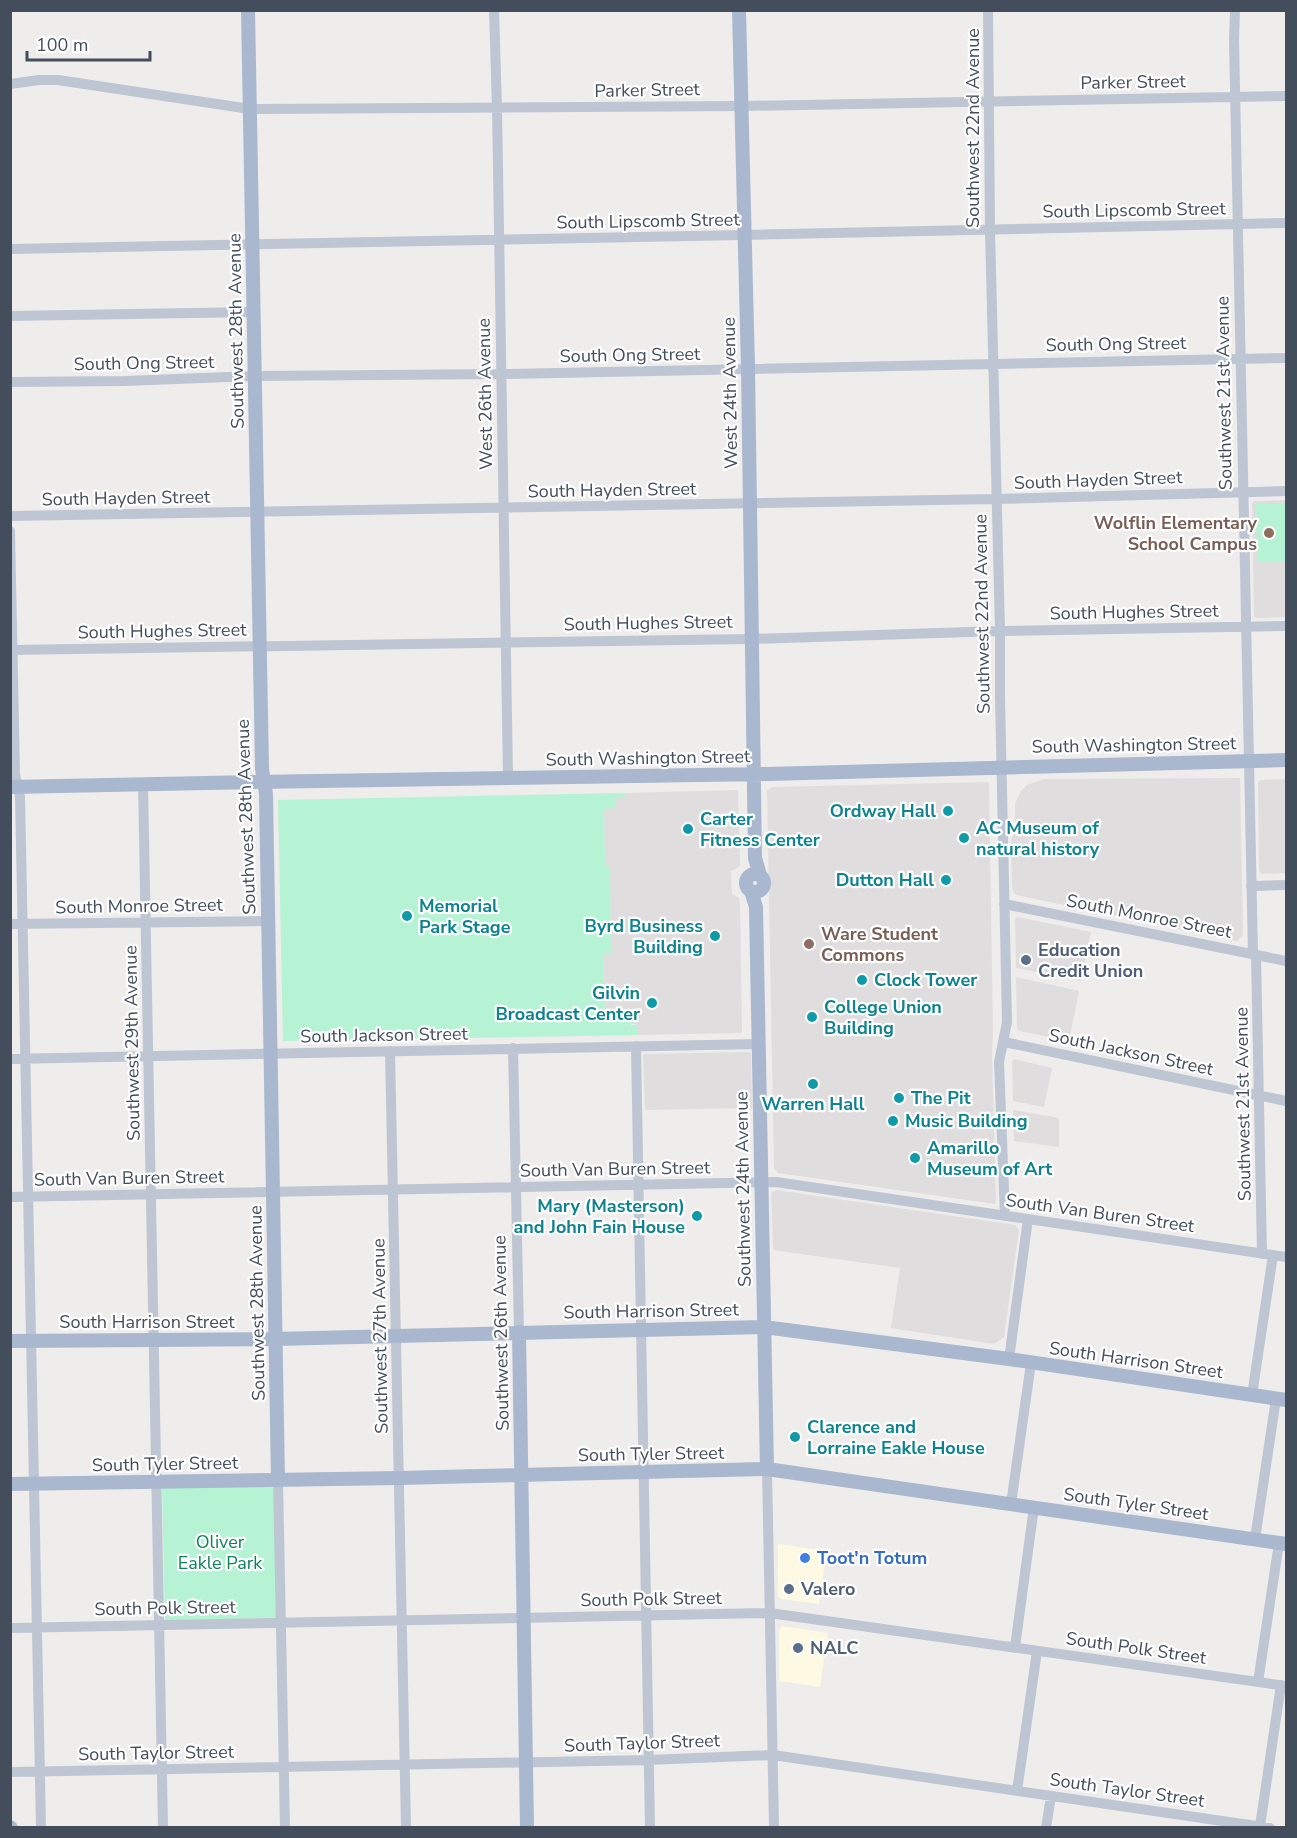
<svg xmlns="http://www.w3.org/2000/svg" width="1297" height="1838" viewBox="0 0 1297 1838" font-family="'Nunito Sans',sans-serif">
  <rect width="100%" height="100%" fill="#efecec"/>
  <path fill="#fdf9e2" d="M778 1544 827 1551 819 1604 781 1599 778 1596Z
    M782 1626 828 1633 820 1687 779 1681V1631Z"/>
  <path fill="#e0ddde" d="M1286 500V617L1256 618 1254 616 1252 503 1254 501Z
    M1240 778 1243 935 1237 941 1016 895 1014 893 1012 887 1011 842 1015 827V804L1021 791 1027 785 1044 779Z
    M1286 779V873L1262 874 1259 871 1258 782 1260 780Z
    M987 782 989 783 993 1032 992 1053 996 1203 995 1204 778 1173 774 1168 767 791 772 787Z
    M737 790 738 791 740 865 738 868 731 871 732 894 739 898 740 907 742 1031 741 1033 637 1035V1025L605 1018 603 953 611 952 610 867H605L604 809 615 798H625V793Z
    M1017 917 1091 932 1081 981 1016 968 1015 919Z
    M1016 977 1079 991 1069 1041 1019 1031 1017 1029Z
    M749 1052 751 1053 752 1108 645 1110 643 1056 645 1054Z
    M1014 1059 1052 1068 1044 1107 1013 1101 1012 1062Z
    M1013 1110 1055 1117 1059 1119V1147L1014 1141Z
    M776 1190 1015 1225 1019 1230 1004 1337 994 1344 891 1328 900 1268 773 1250 771 1193Z"/>
  <path fill="#b5f3d4" d="M1256 503H1286V562H1257Z
    M625 793V798H615V808L604 809 605 866 610 867 611 953H603L605 1018H631V1025H637V1035L283 1041 278 800Z
    M275 1485 277 1618 165 1620 162 1487Z"/>
  <g fill="none" stroke-linecap="round" stroke-linejoin="round">
    <path stroke="#bec6d3" stroke-width="10" d="M494 10 497 108 508 778
      M988 10 990 230 1000 631V697L1007 1022 999 1062 1005 1216
      M1235 10 1234 40 1253 954
      M10 84 39 80H58L250 109 742 106 1286 96
      M10 249 744 235 1286 223
      M10 316 253 312
      M10 382 124 381 255 376 502 374 1286 358
      M10 516 996 499 1286 491
      M10 531 15 774 20 797 41 1828
      M10 650 752 639 1000 631 1286 626
      M143 784 163 1828
      M1251 886 1286 885
      M1004 904 1286 961
      M10 924 268 921
      M1256 955 1262 1254
      M1004 1042 1286 1101
      M636 1046 650 1828
      M513 1048 519 1332
      M390 1051 406 1828
      M10 1059 758 1044
      M10 1197 776 1182 1286 1257
      M1009 1359 1028 1219
      M1252 1395 1273 1255
      M767 1469 774 1828
      M278 1480 285 1828
      M1011 1504 1031 1363
      M1255 1539 1276 1399
      M10 1628 770 1613 1286 1686
      M1015 1647 1034 1507
      M1258 1682 1279 1543
      M10 1772 649 1760 773 1755 1270 1828
      M1017 1791 1037 1651
      M1260 1826 1281 1685
      M1046 1828 1051 1796"/>
    <path stroke="#a9b7cf" stroke-width="14" d="M248 10 261 714 262 769 266 794 278 1480
      M739 10 748 368 755 858 760 875
      M10 787 255 782 768 774 1286 760
      M746 883a9 9 0 1 1 18 0a9 9 0 1 1-18 0Z
      M751 891 756 907 767 1469
      M519 1332 527 1828
      M10 1341 275 1339 764 1327 1009 1359 1286 1400
      M10 1484 399 1478 767 1469 1286 1544
      M10 1827 11 1828"/>
  </g>
  <g fill="#8d6e63" stroke="#fff" stroke-width="2">
    <circle cx="1269" cy="533" r="6"/>
    <circle cx="809" cy="944" r="6"/>
  </g>
  <g fill="#0f9aa8" stroke="#fff" stroke-width="2">
    <circle cx="948" cy="811" r="6"/>
    <circle cx="688" cy="829" r="6"/>
    <circle cx="964" cy="838" r="6"/>
    <circle cx="946" cy="880" r="6"/>
    <circle cx="407" cy="916" r="6"/>
    <circle cx="715" cy="936" r="6"/>
    <circle cx="862" cy="980" r="6"/>
    <circle cx="652" cy="1003" r="6"/>
    <circle cx="812" cy="1017" r="6"/>
    <circle cx="813" cy="1084" r="6"/>
    <circle cx="899" cy="1098" r="6"/>
    <circle cx="893" cy="1121" r="6"/>
    <circle cx="915" cy="1158" r="6"/>
    <circle cx="697" cy="1216" r="6"/>
    <circle cx="795" cy="1437" r="6"/>
  </g>
  <g fill="#5c6f8a" stroke="#fff" stroke-width="2">
    <circle cx="1026" cy="960" r="6"/>
    <circle cx="789" cy="1589" r="6"/>
    <circle cx="798" cy="1648" r="6"/>
  </g>
  <circle fill="#3f7fe0" stroke="#fff" stroke-width="2" cx="805" cy="1558" r="6"/>
  <g text-anchor="middle" dominant-baseline="central" stroke-width="4.5" stroke-linejoin="round" paint-order="stroke">
    <g font-size="18" fill="#434d5b" stroke="#fff">
      <text transform="translate(1133 82) rotate(-1)">Parker Street</text>
      <text transform="translate(647 90) rotate(-1)">Parker Street</text>
      <text transform="translate(973 128) rotate(-90)">Southwest 22nd Avenue</text>
      <text transform="translate(1134 210) rotate(-1)">South Lipscomb Street</text>
      <text transform="translate(648 221) rotate(-1)">South Lipscomb Street</text>
      <text transform="translate(236 331) rotate(-91)">Southwest 28th Avenue</text>
      <text transform="translate(1116 344) rotate(-1)">South Ong Street</text>
      <text transform="translate(630 355) rotate(-1)">South Ong Street</text>
      <text transform="translate(144 363) rotate(-1)">South Ong Street</text>
      <text transform="translate(730 393) rotate(-91)">West 24th Avenue</text>
      <text transform="translate(1224 393) rotate(-91)">Southwest 21st Avenue</text>
      <text transform="translate(485 394) rotate(-91)">West 26th Avenue</text>
      <text transform="translate(1098 480) rotate(-2)">South Hayden Street</text>
      <text transform="translate(612 490) rotate(-1)">South Hayden Street</text>
      <text transform="translate(126 498) rotate(-1)">South Hayden Street</text>
      <text transform="translate(1134 612) rotate(-1)">South Hughes Street</text>
      <text transform="translate(982 614) rotate(-91)">Southwest 22nd Avenue</text>
      <text transform="translate(648 623) rotate(-1)">South Hughes Street</text>
      <text transform="translate(162 631) rotate(-1)">South Hughes Street</text>
      <text transform="translate(1134 745) rotate(-1)">South Washington Street</text>
      <text transform="translate(648 758) rotate(-1)">South Washington Street</text>
      <text transform="translate(246 817) rotate(-92)">Southwest 28th Avenue</text>
      <text transform="translate(139 906) rotate(-1)">South Monroe Street</text>
      <text transform="translate(1149 916) rotate(11)">South Monroe Street</text>
      <text transform="translate(384 1035) rotate(-1)">South Jackson Street</text>
      <text transform="translate(132 1043) rotate(-91)">Southwest 29th Avenue</text>
      <text transform="translate(1131 1052) rotate(12)">South Jackson Street</text>
      <text transform="translate(1243 1104) rotate(-91)">Southwest 21st Avenue</text>
      <text transform="translate(615 1169) rotate(-1)">South Van Buren Street</text>
      <text transform="translate(129 1178) rotate(-1)">South Van Buren Street</text>
      <text transform="translate(743 1189) rotate(-91)">Southwest 24th Avenue</text>
      <text transform="translate(1100 1213) rotate(8)">South Van Buren Street</text>
      <text transform="translate(257 1303) rotate(-91)">Southwest 28th Avenue</text>
      <text transform="translate(651 1311) rotate(-1)">South Harrison Street</text>
      <text x="147" y="1322">South Harrison Street</text>
      <text transform="translate(501 1333) rotate(-91)">Southwest 26th Avenue</text>
      <text transform="translate(380 1336) rotate(-91)">Southwest 27th Avenue</text>
      <text transform="translate(1136 1360) rotate(8)">South Harrison Street</text>
      <text transform="translate(651 1454) rotate(-1)">South Tyler Street</text>
      <text transform="translate(165 1464) rotate(-1)">South Tyler Street</text>
      <text transform="translate(1136 1504) rotate(8)">South Tyler Street</text>
      <text transform="translate(651 1599) rotate(-1)">South Polk Street</text>
      <text transform="translate(165 1608) rotate(-1)">South Polk Street</text>
      <text transform="translate(1136 1648) rotate(8)">South Polk Street</text>
      <text transform="translate(642 1743) rotate(-2)">South Taylor Street</text>
      <text transform="translate(156 1753) rotate(-1)">South Taylor Street</text>
      <text transform="translate(1127 1790) rotate(8)">South Taylor Street</text>
    </g>
    <g font-size="18" font-weight="bold" fill="#785e54" stroke="#fff" text-anchor="end">
      <text x="1257" y="523">Wolflin Elementary<tspan x="1257" dy="21">School Campus</tspan></text>
      <text x="821" y="934" text-anchor="start">Ware Student<tspan x="821" dy="21">Commons</tspan></text>
    </g>
    <g font-size="18" font-weight="bold" fill="#0d838f" stroke="#fff" text-anchor="start">
      <text x="936" y="811" text-anchor="end">Ordway Hall</text>
      <text x="700" y="819">Carter<tspan x="700" dy="21">Fitness Center</tspan></text>
      <text x="976" y="828">AC Museum of<tspan x="976" dy="21">natural history</tspan></text>
      <text x="934" y="880" text-anchor="end">Dutton Hall</text>
      <text x="419" y="906">Memorial<tspan x="419" dy="21">Park Stage</tspan></text>
      <text x="703" y="926" text-anchor="end">Byrd Business<tspan x="703" dy="21">Building</tspan></text>
      <text x="874" y="980">Clock Tower</text>
      <text x="640" y="993" text-anchor="end">Gilvin<tspan x="640" dy="21">Broadcast Center</tspan></text>
      <text x="824" y="1007">College Union<tspan x="824" dy="21">Building</tspan></text>
      <text x="911" y="1098">The Pit</text>
      <text x="813" y="1104" text-anchor="middle">Warren Hall</text>
      <text x="905" y="1121">Music Building</text>
      <text x="927" y="1148">Amarillo<tspan x="927" dy="21">Museum of Art</tspan></text>
      <text x="685" y="1206" text-anchor="end">Mary (Masterson)<tspan x="685" dy="21">and John Fain House</tspan></text>
      <text x="807" y="1427">Clarence and<tspan x="807" dy="21">Lorraine Eakle House</tspan></text>
    </g>
    <g font-size="18" font-weight="bold" fill="#4e5e75" stroke="#fff" text-anchor="start">
      <text x="1038" y="950">Education<tspan x="1038" dy="21">Credit Union</tspan></text>
      <text x="801" y="1589">Valero</text>
      <text x="810" y="1648">NALC</text>
    </g>
    <g font-size="18" fill="#0e8256" stroke="#fff">
      <text x="220" y="1542">Oliver<tspan x="220" dy="21">Eakle Park</tspan></text>
    </g>
    <g font-size="18" font-weight="bold" fill="#366cbe" stroke="#fff" text-anchor="start">
      <text x="817" y="1558">Toot'n Totum</text>
    </g>
  </g>
  <rect width="1297" height="1838" fill="none" stroke="#434d5b" stroke-width="24"/>
  <path d="M27 51v9h123v-9" fill="none" stroke="#434d5b" stroke-width="3"/>
  <text x="36" y="51" font-size="18" fill="#434d5b" stroke="#ffffff" stroke-width="4.5" paint-order="stroke">100 m</text>
</svg>
